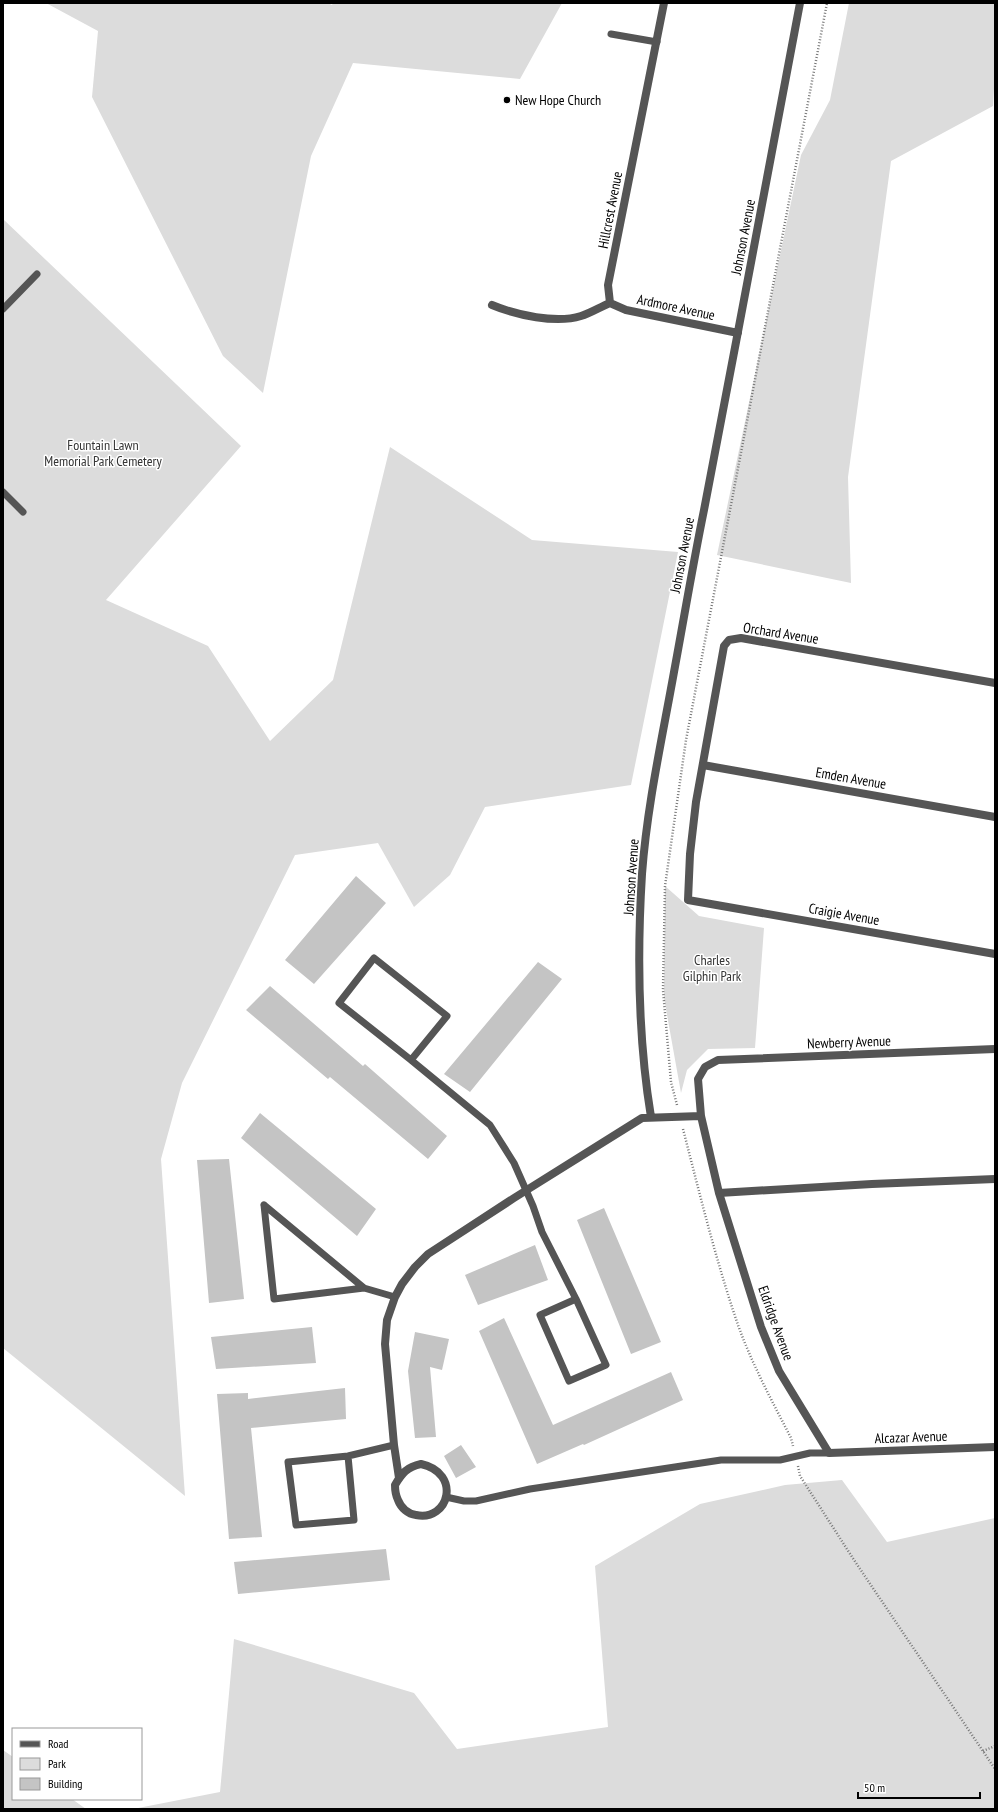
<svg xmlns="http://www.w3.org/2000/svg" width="998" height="1812" viewBox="0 0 998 1812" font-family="'PT Sans Narrow',sans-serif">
  <rect width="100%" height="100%" fill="#fff"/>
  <path fill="#dcdcdc" d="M46 3H328L332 5 333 3H562L520 79 353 63 311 156 263 393 223 356 92 97 98 31Z
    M849 3H995V71L993 106 891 161 848 477 851 583 717 555 801 155 830 100Z
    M3 219 241 446 106 600 208 646 270 741 333 680 390 447 532 540 678 552 631 785 485 807 450 875 414 907 378 843 295 855 182 1083 161 1159 185 1496 3 1348Z
    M665 886 699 916 764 928 755 1048 708 1049 687 1070 681 1093 664 998Z
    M842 1480 887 1542 995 1518V1809H133L220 1792 234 1639 414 1693 457 1749 608 1727 595 1566 700 1504 785 1485Z
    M3 1750 13 1757V1799H72L86 1809H3Z"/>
  <path fill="#c4c4c4" d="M356 876 386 903 314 984 285 960Z
    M538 962 562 979 470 1092 444 1074Z
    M270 986 363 1066 365 1064 447 1136 428 1159 330 1077 328 1079 246 1010Z
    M260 1113 376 1209 357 1236 241 1138Z
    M229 1159 244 1299 209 1303 197 1160Z
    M604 1208 661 1342 631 1354 577 1220Z
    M535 1245 548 1280 478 1305 465 1275Z
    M504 1318 553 1425 671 1372 683 1400 584 1445 583 1444 537 1464 479 1331Z
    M312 1327 316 1363 216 1369 211 1337Z
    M415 1332 449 1339 442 1370 430 1367 436 1437 415 1438 408 1371Z
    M345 1388 346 1419 251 1428 262 1537 229 1539 217 1394 248 1393V1399Z
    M461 1445 476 1467 456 1478 444 1456Z
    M386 1549 390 1580 238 1594 234 1562Z"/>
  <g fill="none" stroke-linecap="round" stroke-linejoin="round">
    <path stroke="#777" stroke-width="2.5" stroke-dasharray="1 2" stroke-linecap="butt" d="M677 1105 671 1082 663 990 665 886 686 740 827 3
      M683 1129C700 1195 716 1261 738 1325 752 1364 772 1401 791 1438L793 1446
      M798 1466 800 1476 854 1560 995 1769
      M983 1751 995 1746"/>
    <path stroke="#555" stroke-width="7" d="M611 34 657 42
      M3 309 37 274
      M3 492 23 512
      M411 1060 339 1003 374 958 447 1016 411 1060 490 1125 514 1163 533 1206 542 1232 576 1299
      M264 1205 274 1299 364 1288
      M264 1205 364 1288 395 1297
      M576 1299 606 1365 569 1381 540 1315Z
      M348 1456 354 1520 296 1525 288 1462 348 1456 394 1445
      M446 1497 464 1501H476L530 1489 721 1460H780L810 1453H829"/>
    <path stroke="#555" stroke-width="8" d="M610 303 608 285 664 3
      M610 303 626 310 738 333
      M492 305C516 315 556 324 581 316 591 313 600 307 610 303
      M995 683 741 638 729 640 724 646 696 802 690 854 688 900 995 954
      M703 765 995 817
      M995 1049 718 1060 705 1067 698 1079 701 1116 719 1193 761 1327 779 1371 829 1453 995 1447
      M651 1117C638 1038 637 955 642 874 647 806 662 739 674 672 684 618 693 564 704 510 736 341 769 172 800 3
      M719 1193 872 1184 995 1179
      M421 1464C462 1473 449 1522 416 1515 408 1514 401 1508 398 1500 396 1496 395 1490 395 1485 402 1473 407 1467 421 1464Z
      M399 1478 394 1445 385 1344 387 1320 395 1297 402 1284 415 1267 428 1254 514 1198 642 1118 701 1116"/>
  </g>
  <circle fill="#000" stroke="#fff" stroke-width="1.5" cx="507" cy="100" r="4"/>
  <g text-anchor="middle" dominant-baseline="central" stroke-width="3" stroke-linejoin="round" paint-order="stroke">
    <g font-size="14" fill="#000" stroke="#fff" text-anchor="start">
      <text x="515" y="100">New Hope Church</text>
    </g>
    <g font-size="14" fill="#000" stroke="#fff">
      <text transform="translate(610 210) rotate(-79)">Hillcrest Avenue</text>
      <text transform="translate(743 237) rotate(-79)">Johnson Avenue</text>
      <text transform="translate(676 307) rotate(12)">Ardmore Avenue</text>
      <text transform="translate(682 555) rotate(-79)">Johnson Avenue</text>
      <text transform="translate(781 633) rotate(9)">Orchard Avenue</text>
      <text transform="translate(851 778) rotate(10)">Emden Avenue</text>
      <text transform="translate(631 877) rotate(-86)">Johnson Avenue</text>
      <text transform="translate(844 914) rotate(10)">Craigie Avenue</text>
      <text transform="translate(849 1042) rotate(-2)">Newberry Avenue</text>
      <text transform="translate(776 1323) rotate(70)">Eldridge Avenue</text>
      <text transform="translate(911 1437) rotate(-2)">Alcazar Avenue</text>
    </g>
    <g font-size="14" fill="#333" stroke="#fff">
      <text x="103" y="445">Fountain Lawn<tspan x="103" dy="16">Memorial Park Cemetery</tspan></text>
      <text x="712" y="960">Charles<tspan x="712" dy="16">Gilphin Park</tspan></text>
    </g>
  </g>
  <rect width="998" height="1812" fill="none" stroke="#000000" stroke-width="8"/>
  <rect x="12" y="1728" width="130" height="72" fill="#ffffff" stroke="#999999"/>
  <rect x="20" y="1741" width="20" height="6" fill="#555555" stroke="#999999"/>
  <text x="48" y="1748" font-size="12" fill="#000000">Road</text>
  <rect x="20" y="1758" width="20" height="12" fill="#dcdcdc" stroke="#999999"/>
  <text x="48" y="1768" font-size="12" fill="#000000">Park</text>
  <rect x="20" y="1778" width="20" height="12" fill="#c4c4c4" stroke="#999999"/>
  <text x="48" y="1788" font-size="12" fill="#000000">Building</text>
  <path d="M858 1792v6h122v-6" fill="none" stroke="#000000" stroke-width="2"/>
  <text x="864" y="1792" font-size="12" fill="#000000" stroke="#ffffff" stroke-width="3" paint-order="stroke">50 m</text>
</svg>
